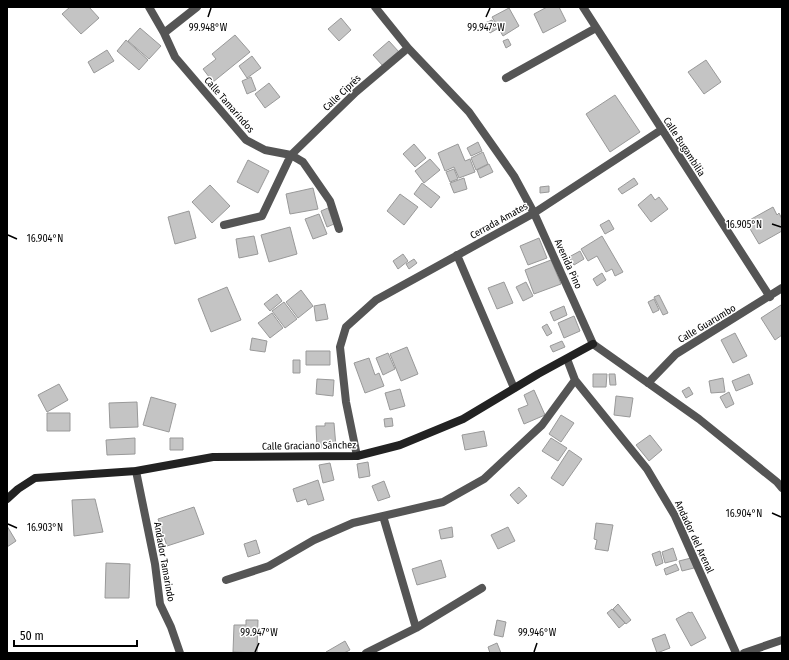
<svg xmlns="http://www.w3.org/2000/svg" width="789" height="660" viewBox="0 0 789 660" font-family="'Fira Sans Condensed',sans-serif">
  <rect width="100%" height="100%" fill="#fff"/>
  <path fill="#c4c4c4" stroke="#999" d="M70 7H89L99 18 81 34 62 14Z
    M547 7H559L566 21 543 33 534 14Z
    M509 8 519 26 503 36 492 17Z
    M341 18 351 30 339 41 328 29Z
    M492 20 497 29 490 33 485 23Z
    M140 28 161 46 149 59 128 41Z
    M235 35 250 52 213 82 203 69 216 59 212 54Z
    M508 39 511 45 506 48 503 41Z
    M126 40 148 60 139 70 117 51Z
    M389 41 399 52 383 66 373 55Z
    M107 50 114 61 94 73 88 62Z
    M252 56 261 68 247 78 239 66Z
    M706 60 721 82 704 94 688 72Z
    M251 77 256 90 247 94 242 81Z
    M269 83 280 97 265 108 255 94Z
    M615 95 640 132 610 152 586 114Z
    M478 142 482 151 471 156 467 148Z
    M414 144 426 158 415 167 403 154Z
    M458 144 465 161 470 159 475 172 459 178 454 167 445 171 438 153Z
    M483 152 488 164 476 170 471 158Z
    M430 159 440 170 424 183 415 171Z
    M248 160 269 171 258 193 237 182Z
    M489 164 493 172 480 178 477 170Z
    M454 169 458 179 450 182 446 172Z
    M464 178 467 189 454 193 450 183Z
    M634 178 638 184 622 194 618 189Z
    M422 183 440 197 431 208 414 194Z
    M210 185 230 206 212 223 192 202Z
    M549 186V192L540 193V187Z
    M313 188 318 209 290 214 286 194Z
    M400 194 418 207 404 225 387 211Z
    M651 194 655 200 659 197 668 209 651 222 638 205Z
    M773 207 777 215 779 213 782 219V231L759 244 746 222Z
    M328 208 334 224 327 227 321 211Z
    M189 211 196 238 175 244 168 217Z
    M319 214 327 234 313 239 305 219Z
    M609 220 614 229 605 234 600 225Z
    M290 227 297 254 269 262 261 235Z
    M254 236 258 254 239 258 236 239Z
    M602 236 623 272 615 276 612 269 606 272 597 256 588 261 581 249Z
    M539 238 547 258 528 265 520 246Z
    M580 251 584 259 574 265 569 257Z
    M403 254 408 261 398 269 393 261Z
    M414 259 417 263 409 269 406 264Z
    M551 260 561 284 534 294 525 270Z
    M602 273 606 280 597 286 593 279Z
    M504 282 513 303 497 309 488 288Z
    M526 282 533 296 523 301 516 287Z
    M227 287 241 320 211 332 198 299Z
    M301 290 313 306 298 318 286 302Z
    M277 294 282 301 270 311 264 304Z
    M659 295 668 313 663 315 654 297Z
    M654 299 659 310 653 313 648 302Z
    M284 302 297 319 285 328 272 311Z
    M325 304 328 319 316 321 314 306Z
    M781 305 782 307V335L775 340 761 318Z
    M564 306 567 315 554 321 550 312Z
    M272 313 283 328 270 338 258 323Z
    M574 316 580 331 564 338 558 323Z
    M547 324 552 333 547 336 542 327Z
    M735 333 747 356 733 363 721 340Z
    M252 338 267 341 265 352 250 350Z
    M562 341 565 347 553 352 550 346Z
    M407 347 418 374 401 381 390 354Z
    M306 351H330V365H306Z
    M388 353 395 369 383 375 376 358Z
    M369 358 375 375 379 373 384 386 365 393 354 363Z
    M293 360H300V373H293Z
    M593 374H607L606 387H593Z
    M609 374H615L616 385H610Z
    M749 374 753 384 736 391 732 381Z
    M723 378 725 392 711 393 709 381Z
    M317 379 334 380 333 396 316 394Z
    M59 384 68 400 47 412 38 395Z
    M689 387 693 394 686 398 682 391Z
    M400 389 405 406 390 410 385 393Z
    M534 390 545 415 524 424 518 409 528 405 524 395Z
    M729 392 734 404 726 408 720 397Z
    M616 396 633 398 630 417 614 415Z
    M151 397 176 404 169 432 143 425Z
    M137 402 138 427 110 428 109 403Z
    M47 413H70V431H47Z
    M561 415 574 423 561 442 549 434Z
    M392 418 393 426 385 427 384 419Z
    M325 423H334L336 447 317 448 316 426H325Z
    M484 431 487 446 465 450 462 435Z
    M650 435 662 450 649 461 636 445Z
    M135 438V454L107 455 106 440Z
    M170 438H183V450H170Z
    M551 438 567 448 558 461 542 451Z
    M569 450 582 459 563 486 551 478Z
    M368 462 370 476 359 478 357 464Z
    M330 463 334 480 323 483 319 465Z
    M318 480 324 500 308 505 306 499 297 502 293 489Z
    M384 481 390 497 378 501 372 486Z
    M519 487 527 496 518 504 510 495Z
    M95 499 103 532 74 536 72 500Z
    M194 507 204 534 167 546 158 519Z
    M596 523 613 525 608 551 595 549 597 540 594 539Z
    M7 526 16 541 7 547Z
    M452 527 453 537 441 539 439 530Z
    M508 527 515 541 498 549 491 535Z
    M256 540 260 553 248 557 244 544Z
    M673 548 677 560 665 563 662 552Z
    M660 551 663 563 656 566 652 554Z
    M691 558 694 568 682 571 679 561Z
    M441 560 446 577 417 585 412 569Z
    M106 563 130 564 129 598H105Z
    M676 564 679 570 666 575 664 569Z
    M618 604 631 620 626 624 613 609Z
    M612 609 625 623 619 628 607 613Z
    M689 612 690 613 692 612 706 638 691 646 676 619Z
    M246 620H258L257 653 233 652 234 625H246Z
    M497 620 506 622 503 637 494 635Z
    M665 634 670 648 657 653 652 639Z
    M345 641 350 650 344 653H327L326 652Z
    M497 643 501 653H490L488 647Z"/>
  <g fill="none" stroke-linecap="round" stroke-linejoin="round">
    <path stroke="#555" stroke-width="8" d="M149 7 164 33 175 57 246 140 265 150 291 155 303 162 330 201 339 229
      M375 7 408 48 469 112 514 176 534 213 593 344 699 419 777 482 782 488
      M583 7 770 297
      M164 33 197 7
      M506 78 596 28
      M224 225 262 216 291 155 356 92 408 48
      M457 255 514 388
      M567 359 575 380 647 469 675 516 736 653
      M648 383 676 354 782 288
      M357 456 346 402 340 347 346 327 376 300 534 213 661 130
      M136 471 155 564 160 604 171 627 180 653
      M383 516 416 628
      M226 580 269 566 314 540 353 523 443 502 484 479 542 425 575 380
      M366 653 416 628 482 588
      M744 653 782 640"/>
    <path stroke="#222" stroke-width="8" d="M7 499 18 489 35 478 136 471 213 457 357 456 400 445 463 419 538 374 593 344"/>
  </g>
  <path fill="none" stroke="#000" stroke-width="1.5" d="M208 17 211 8M486 17 490 8M772 224 781 227M8 235 17 239M772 513 781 517M8 524 17 528M255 652 259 643M534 652 537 643"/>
  <g text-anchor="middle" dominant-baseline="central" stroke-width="3" stroke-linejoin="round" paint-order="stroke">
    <g font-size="10" fill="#000" stroke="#fff">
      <text transform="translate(342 93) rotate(-43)">Calle Ciprés</text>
      <text transform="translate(229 105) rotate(49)">Calle Tamarindos</text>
      <text transform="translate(684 147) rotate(57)">Calle Bugambilia</text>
      <text transform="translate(499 221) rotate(-29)">Cerrada Amates</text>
      <text transform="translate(568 264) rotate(66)">Avenida Pino</text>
      <text transform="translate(707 324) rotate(-31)">Calle Guarumbo</text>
      <text transform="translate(309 446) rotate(-1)">Calle Graciano Sánchez</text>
      <text transform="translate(694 537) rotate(65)">Andador del Arenal</text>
      <text transform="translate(164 562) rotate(80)">Andador Tamarindo</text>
    </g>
  </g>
  <g font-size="10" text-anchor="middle" fill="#000" stroke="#fff" stroke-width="3" stroke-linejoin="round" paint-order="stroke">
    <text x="486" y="31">99.947°W</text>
    <text x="208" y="31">99.948°W</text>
    <text x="744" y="228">16.905°N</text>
    <text x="45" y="242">16.904°N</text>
    <text x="744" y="517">16.904°N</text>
    <text x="45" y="531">16.903°N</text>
    <text x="259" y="636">99.947°W</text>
    <text x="537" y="636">99.946°W</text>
  </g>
  <rect width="789" height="660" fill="none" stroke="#000000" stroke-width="16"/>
  <path d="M14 640v6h123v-6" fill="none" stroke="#000000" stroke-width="2"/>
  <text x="20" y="640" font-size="12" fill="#000000" stroke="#ffffff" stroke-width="3" paint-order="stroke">50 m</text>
</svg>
